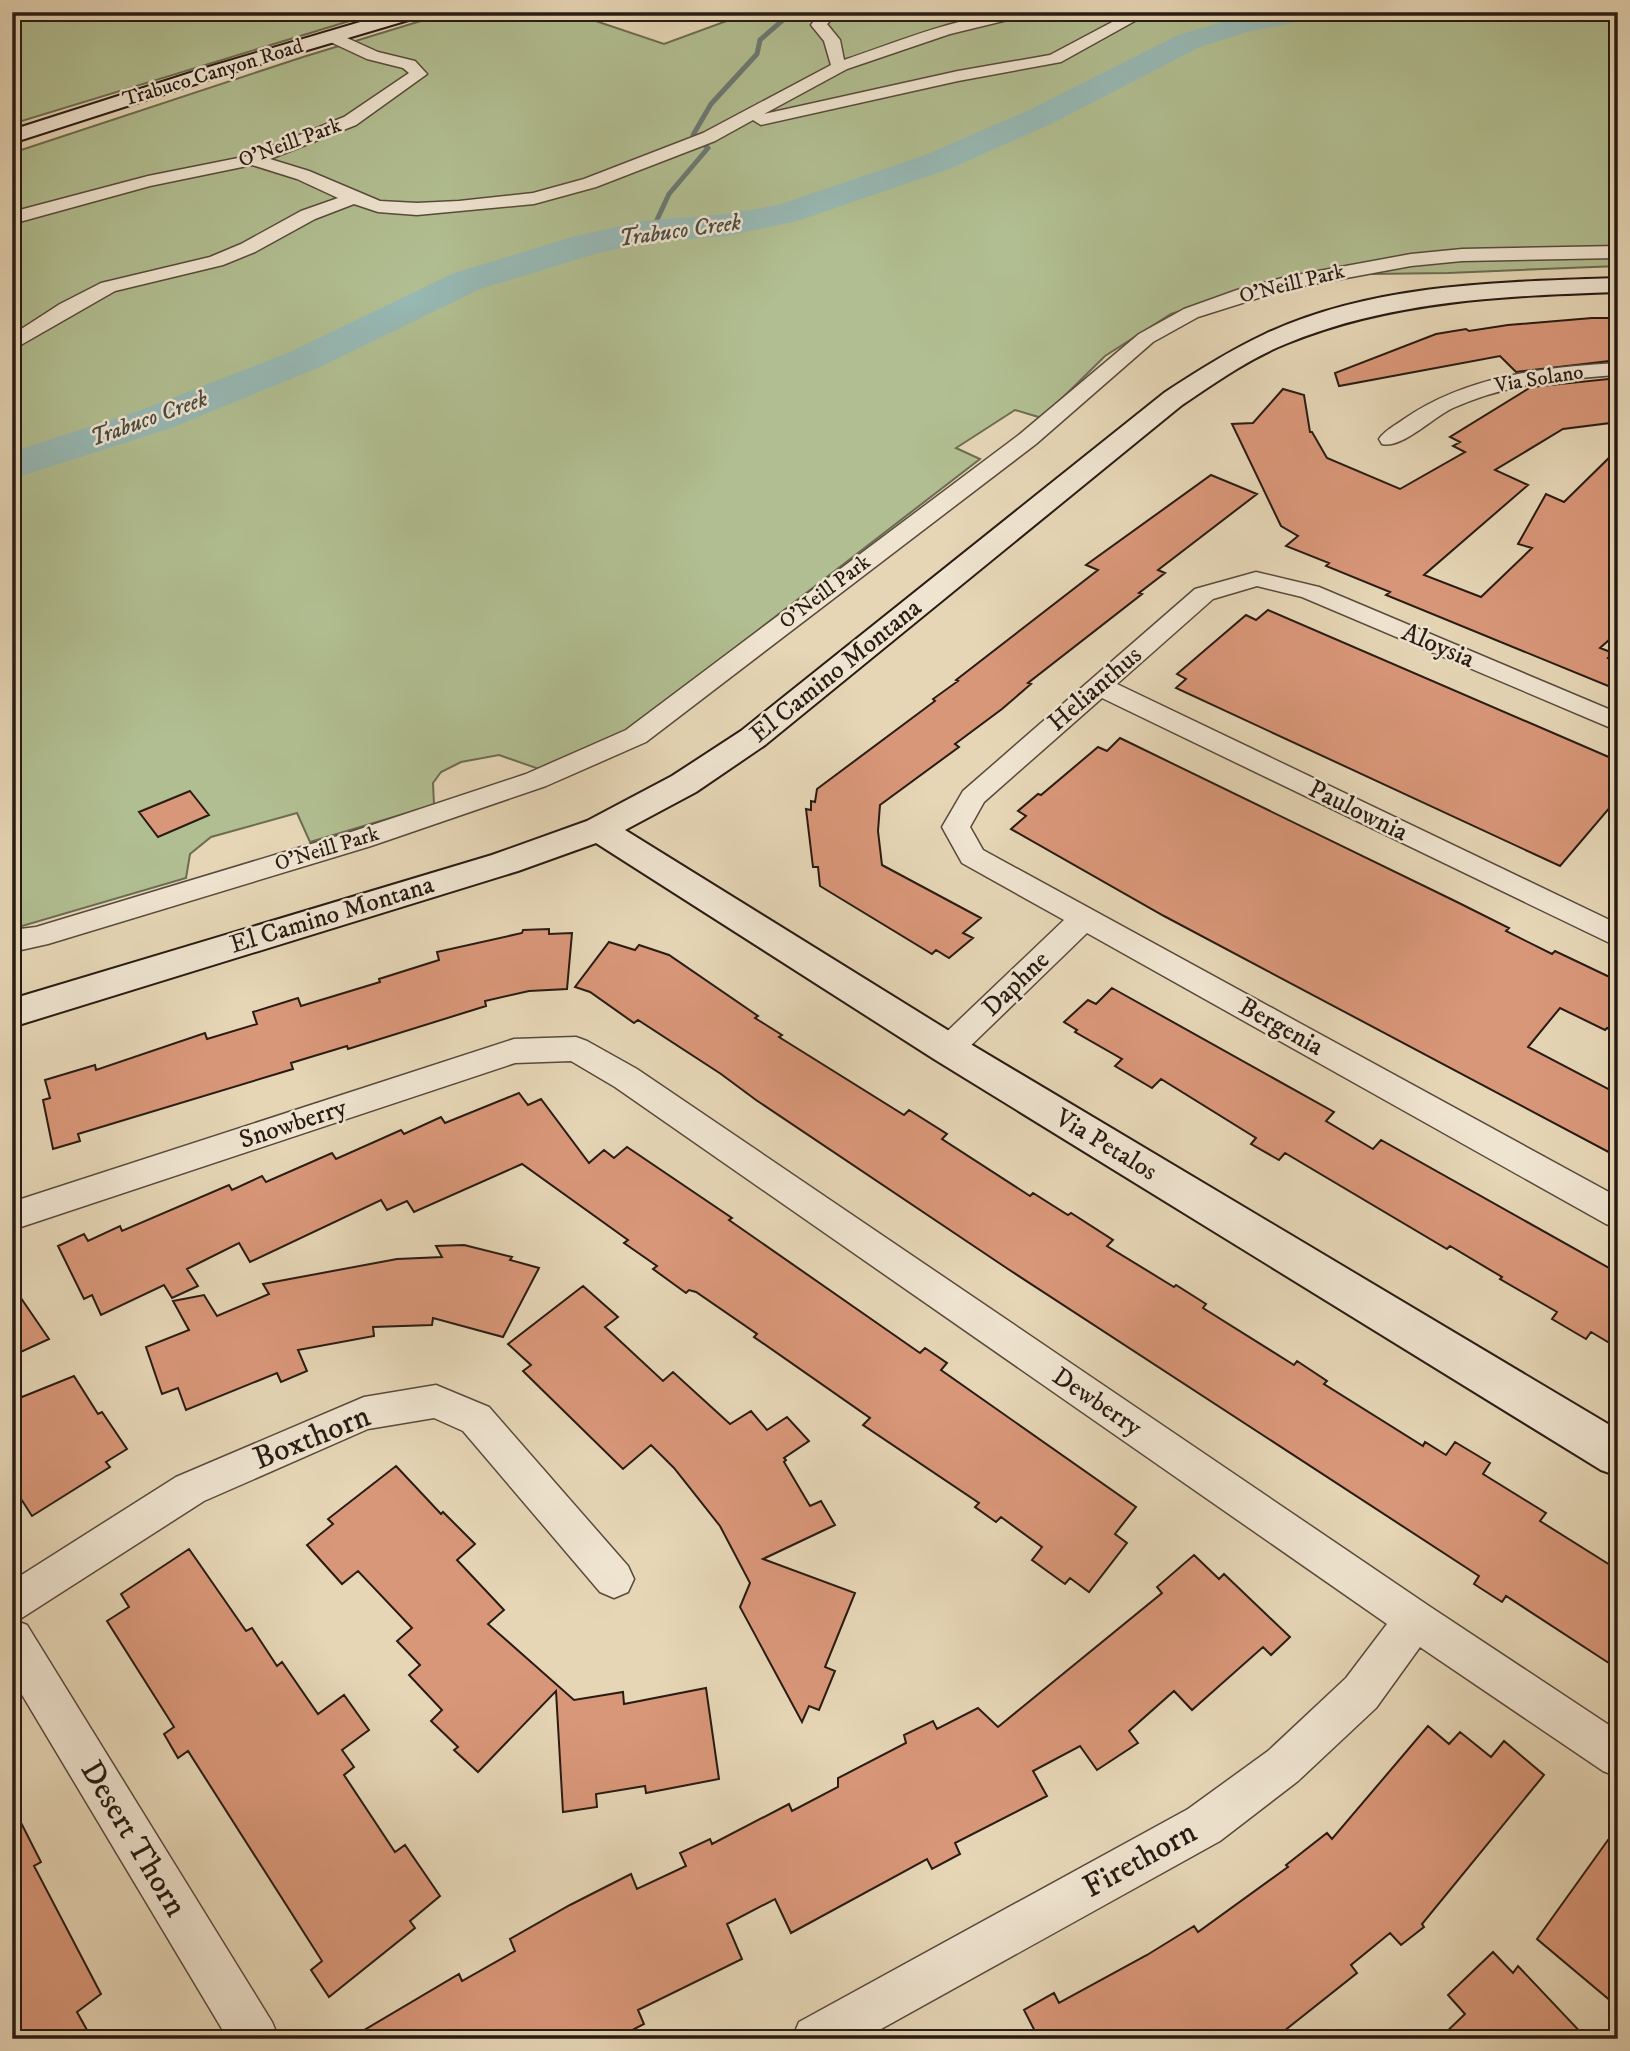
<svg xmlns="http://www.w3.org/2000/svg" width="1630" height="2051" viewBox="0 0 1630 2051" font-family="'IM FELL DW Pica',serif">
  <rect width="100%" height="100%" fill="#e6d6b6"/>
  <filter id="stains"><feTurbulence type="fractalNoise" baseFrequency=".00286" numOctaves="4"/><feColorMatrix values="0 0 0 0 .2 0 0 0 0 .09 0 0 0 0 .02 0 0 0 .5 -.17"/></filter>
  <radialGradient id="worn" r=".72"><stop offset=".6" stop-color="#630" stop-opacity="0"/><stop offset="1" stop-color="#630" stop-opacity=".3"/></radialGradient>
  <path fill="#b1be91" stroke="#6c6c52" stroke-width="2" d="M12 12H379L12 124Z
    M450 12H569L664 44 751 12H1618V266L1448 273 1292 275 1171 314 1105 356 1042 418 1015 410 956 448 980 459 627 731 539 769 499 755 461 762 441 772 433 783 434 805 310 842 297 813 211 837 190 854 186 878 12 929V153L303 57Z"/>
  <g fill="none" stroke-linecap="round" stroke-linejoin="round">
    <path stroke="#6b7973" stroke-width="5" d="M642 232 655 224 669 194 708 148 693 135 711 104 757 54 760 40 792 12"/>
    <path fill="#97b8b3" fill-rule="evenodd" d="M1257 12H1322L1318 18 1247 32 1200 47 1051 124 949 169 797 221 727 236 642 243 595 254 480 289 318 368 171 428 12 479V452L141 410 290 352 454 273 572 237 642 221 727 214 778 205 925 155 1029 110 1178 35Z"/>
  </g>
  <path fill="#d99779" stroke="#281b13" stroke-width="2" d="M1592 318H1618V360L1516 372 1500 356 1339 386 1335 373 1436 334 1466 329 1469 331 1508 325Z
    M1618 378V422L1563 429 1495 470 1528 485 1424 575 1481 597 1532 548 1518 544 1546 494 1564 502 1618 449V632L1600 648 1613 653 1608 658 1618 661V690L1386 595 1390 592 1326 566 1329 563 1286 546 1298 536 1281 526 1232 424 1253 423 1283 389 1304 395 1310 432H1312L1327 458 1400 489 1465 452 1453 446 1460 442 1450 437 1531 387Z
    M1211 475 1257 494 1158 570 1165 573 1139 593 1142 594 1028 683 1031 684 1002 709 955 744 959 747 880 805 878 831 882 865 981 918 963 933 973 938 949 958 936 950 932 954 820 886 818 867H813L806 809 811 810V801L815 802 817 789 935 701 933 699 958 681 956 680 1098 570 1086 565Z
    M1268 610 1618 761V798L1560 866 1176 688 1186 679 1177 674 1246 615 1256 620Z
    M1120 738 1457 902 1509 928 1506 931 1552 954 1555 951 1618 981V1033L1607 1028 1605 1030 1560 1008 1528 1047 1618 1094V1157L1164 916 1011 829 1026 816 1018 811 1038 794 1041 795 1098 747 1107 751Z
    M190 791 209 815 158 837 139 812Z
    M549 929V934L572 933 567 989 529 991 485 1001 486 1006 348 1049 347 1046 291 1063 293 1069 78 1134 80 1141 53 1149 43 1100 50 1098 45 1080 95 1065 96 1070 205 1033 207 1039 257 1024 253 1012 298 998 301 1006 380 982 379 979 439 960 437 952 522 933 523 930Z
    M609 942 635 950 639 945 669 955 758 1016 755 1018 782 1035 779 1037 904 1115 909 1110 947 1134 942 1139 1030 1196 1033 1193 1068 1215 1071 1213 1113 1240 1107 1246 1174 1287 1176 1285 1206 1304 1203 1308 1294 1365 1297 1361 1327 1381 1324 1384 1423 1446 1425 1442 1446 1455 1455 1442 1490 1463 1483 1474 1546 1513 1540 1521 1618 1570V1669L1506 1596 1502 1602 1474 1584 1479 1576 1008 1269 756 1100 721 1074 638 1020 634 1023 590 992 575 987Z
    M1112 988 1334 1112 1326 1121 1373 1149 1381 1140 1618 1273V1348L1591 1332 1586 1339 1552 1319 1557 1312 1500 1279 1502 1277 1450 1246 1447 1249 1285 1153 1279 1160 1251 1144 1256 1138 1161 1079 1152 1088 1115 1066 1122 1059 1075 1032 1077 1030 1064 1022 1088 1000 1096 1004Z
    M519 1093 528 1105 541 1099 589 1163 604 1150 614 1158 627 1147 732 1218 729 1220 920 1353 925 1348 947 1363 941 1370 1136 1507 1115 1534 1127 1543 1089 1592 1070 1578 1065 1584 1032 1560 1042 1547 1001 1517 996 1522 975 1507 979 1503 863 1425 870 1418 754 1337 757 1334 696 1292 689 1290 686 1293 653 1269 657 1266 624 1243 628 1240 522 1164 414 1212 407 1201 387 1210 381 1200 250 1262 239 1243 187 1269 198 1286 172 1298 164 1285 101 1315 92 1295 84 1299 58 1246 84 1234 88 1241 120 1226 122 1231 229 1185 232 1190 262 1176 266 1182 332 1153 336 1159 401 1130 404 1134 441 1117 445 1123Z
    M464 1245 512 1257 510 1260 539 1268 503 1337 433 1318 432 1325 373 1327 374 1336 298 1350 307 1371 281 1382 277 1373 186 1410 178 1388 162 1394 146 1347 189 1330 173 1301 204 1295 217 1316 269 1294 263 1284 397 1259 442 1257 436 1246Z
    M12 1285 49 1339 12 1356Z
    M583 1286 618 1317 605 1327 663 1381 673 1372 730 1424 751 1411 767 1430 787 1417 809 1441 784 1458 786 1460 784 1462 810 1506 821 1501 835 1525 763 1559 855 1593 825 1667 835 1671 819 1710 809 1706 802 1722 740 1607 750 1583 720 1526 674 1468 651 1445 623 1469 523 1371 531 1365 508 1344Z
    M74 1376 98 1414 102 1412 127 1449 106 1462 110 1467 32 1516 12 1485V1401Z
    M396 1466 441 1514 443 1512 475 1544 457 1560 504 1610 488 1624 574 1700 623 1692 624 1704 706 1688 719 1779 646 1793 645 1786 596 1794 597 1807 563 1812 556 1691 478 1772 454 1750 458 1747 431 1721 442 1710 409 1675 420 1665 397 1641 412 1628 358 1571 342 1584 307 1545 333 1524 328 1519Z
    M189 1549 246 1631 252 1628 277 1666 282 1662 318 1714 344 1695 369 1730 342 1750 354 1767 344 1775 395 1852 405 1845 440 1896 410 1921 415 1928 329 1997 311 1970 322 1961 188 1751 178 1758 164 1734 174 1727 107 1621 129 1607 121 1594Z
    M1194 1555 1219 1579 1224 1574 1290 1637 1271 1655 1263 1647 1192 1710 1174 1691 1129 1731 1138 1743 1097 1770 1080 1746 1033 1771 1047 1796 955 1843 960 1854 932 1869 927 1859 791 1933 775 1899 727 1924 742 1959 638 2010 644 2024 615 2039H349L459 1974 462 1981 515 1951 510 1939 570 1905 631 1874 637 1889 686 1866 680 1853 710 1839 712 1844 789 1804 792 1811 838 1787V1778L906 1743 904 1735 933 1721 937 1729 978 1708 998 1727 1162 1593 1157 1587Z
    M1428 1726 1449 1744 1460 1732 1491 1757 1504 1741 1544 1775 1422 1924 1424 1927 1401 1945 1390 1933 1351 1965 1357 1973 1274 2039H1039L1024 2010 1054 1993 1059 2003 1147 1955 1194 1926 1198 1932 1288 1867 1286 1865 1327 1833 1332 1839Z
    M12 1805 41 1862 34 1866 101 1994 77 2012 87 2030 75 2039H12Z
    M1618 1826V2007L1537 1939Z
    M1493 1952 1513 1973 1518 1966 1587 2039H1439L1465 2014 1448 1995Z"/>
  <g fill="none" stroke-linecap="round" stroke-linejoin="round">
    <defs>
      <path id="street" d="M820 12H839L827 24 840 40 844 60C904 40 967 12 1031 12L1028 15 950 34 847 69 764 114 958 71 1050 55 1131 12H1151L1061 62 958 81 761 125 753 120 715 141 596 187 534 204 417 215 378 212 354 204 315 219 255 252 223 265 115 291 12 350V335L60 304 101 283 210 257 241 244 301 211 338 198 297 179 252 165 150 186 12 224V212L148 176 248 156 344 117 409 73 403 68 367 59 324 39 322 36 324 33H336L378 52 415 61 427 74 356 125 270 159 309 171 380 201 417 203 459 201 533 193 584 179 703 133 831 65 824 41 811 25Z
        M1618 246V258L1462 261 1411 266 1287 289 1198 317 1153 342 1036 444 646 742 546 786 371 846 48 944 12 952V930L36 927 351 832 526 774 626 730 1020 434 1139 334 1184 309 1237 290 1286 277 1411 254 1462 249Z
        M1618 363V375C1561 379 1505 384 1453 408 1433 417 1402 449 1382 444L1379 439C1385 430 1396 425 1404 419 1466 376 1544 367 1618 363Z
        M1256 572 1319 587 1618 713V731L1302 597 1257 586 1213 599 1117 684 1618 924V947L1102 698 984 802 970 827 983 850 1618 1197V1228L1606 1224 1087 933 959 1057 948 1061 937 1057 932 1049 937 1041 1064 920 962 863 942 827 963 791 1195 589Z
        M576 1037 587 1041 637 1069 1429 1606 1618 1731V1777L1603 1771 1420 1647 1376 1708 1298 1781 1220 1841 863 2039H792L799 2022 1188 1809 1268 1751 1346 1678 1387 1624 615 1087 571 1061 515 1063 12 1230V1202L514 1039Z
        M436 1385 489 1407 628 1566 634 1579 628 1592 614 1598 600 1592 463 1431 434 1418 368 1429 204 1501 17 1621 27 1625 272 2022 279 2039H228L12 1678V1581L176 1477 364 1397Z"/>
      <path id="secondary" d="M394 12H424L422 16 223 75 12 143V130L209 67Z
        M1618 278V292C1506 296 1393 300 1288 343 1250 358 1216 382 1182 405L765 745 696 792 625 830 962 1039 1618 1430V1476L1601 1470 934 1059 596 843 518 871 12 1027V999L492 855 587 821 672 776 741 731 1164 393C1197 371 1229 351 1265 334 1374 283 1501 282 1618 278Z"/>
    </defs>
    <use href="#street" stroke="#584a3c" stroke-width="3"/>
    <use href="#secondary" stroke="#281b13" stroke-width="4"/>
    <use href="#street" fill="#efe4d0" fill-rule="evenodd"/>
    <use href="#secondary" fill="#efe4d0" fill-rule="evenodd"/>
  </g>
  <g text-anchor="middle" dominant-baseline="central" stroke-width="5" stroke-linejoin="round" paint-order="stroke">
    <g font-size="21" fill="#281b13" stroke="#efe4d0">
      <text transform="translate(213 73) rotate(-17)">Trabuco Canyon Road</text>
      <text transform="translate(290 143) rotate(-20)">O'Neill Park</text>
      <text transform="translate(1292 284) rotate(-14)">O'Neill Park</text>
      <text transform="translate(1539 379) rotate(-9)">Via Solano</text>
      <text transform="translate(825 592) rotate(-37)">O'Neill Park</text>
      <text transform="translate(327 849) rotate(-17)">O'Neill Park</text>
    </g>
    <g font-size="23" font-style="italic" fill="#494a43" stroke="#efe4d0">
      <text transform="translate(680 231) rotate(-8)">Trabuco Creek</text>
      <text transform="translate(149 419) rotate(-20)">Trabuco Creek</text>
    </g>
    <g font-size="26" fill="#281b13" stroke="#efe4d0">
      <text transform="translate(1438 646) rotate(23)">Aloysia</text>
      <text transform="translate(836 671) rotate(-39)">El Camino Montana</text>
      <text transform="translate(1095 689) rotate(-41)">Helianthus</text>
      <text transform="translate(1358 811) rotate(26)">Paulownia</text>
      <text transform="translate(332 915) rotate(-17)">El Camino Montana</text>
      <text transform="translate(1016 984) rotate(-44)">Daphne</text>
      <text transform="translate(1281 1027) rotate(29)">Bergenia</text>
      <text transform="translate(293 1124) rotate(-18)">Snowberry</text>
      <text transform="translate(1106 1145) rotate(31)">Via Petalos</text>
      <text transform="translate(1097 1402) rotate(34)">Dewberry</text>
    </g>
    <g font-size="32" fill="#281b13" stroke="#efe4d0">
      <text transform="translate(312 1438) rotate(-22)">Boxthorn</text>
      <text transform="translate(133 1839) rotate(59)">Desert Thorn</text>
      <text transform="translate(1140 1860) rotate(-29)">Firethorn</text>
    </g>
  </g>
  <rect width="1630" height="2051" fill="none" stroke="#e6d6b6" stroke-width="42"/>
  <rect x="14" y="14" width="1602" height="2023" fill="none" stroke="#281b13" stroke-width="3.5"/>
  <rect x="21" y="21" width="1588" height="2009" fill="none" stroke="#281b13" stroke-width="2"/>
  <rect width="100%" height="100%" filter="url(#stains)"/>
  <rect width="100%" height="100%" fill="url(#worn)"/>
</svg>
